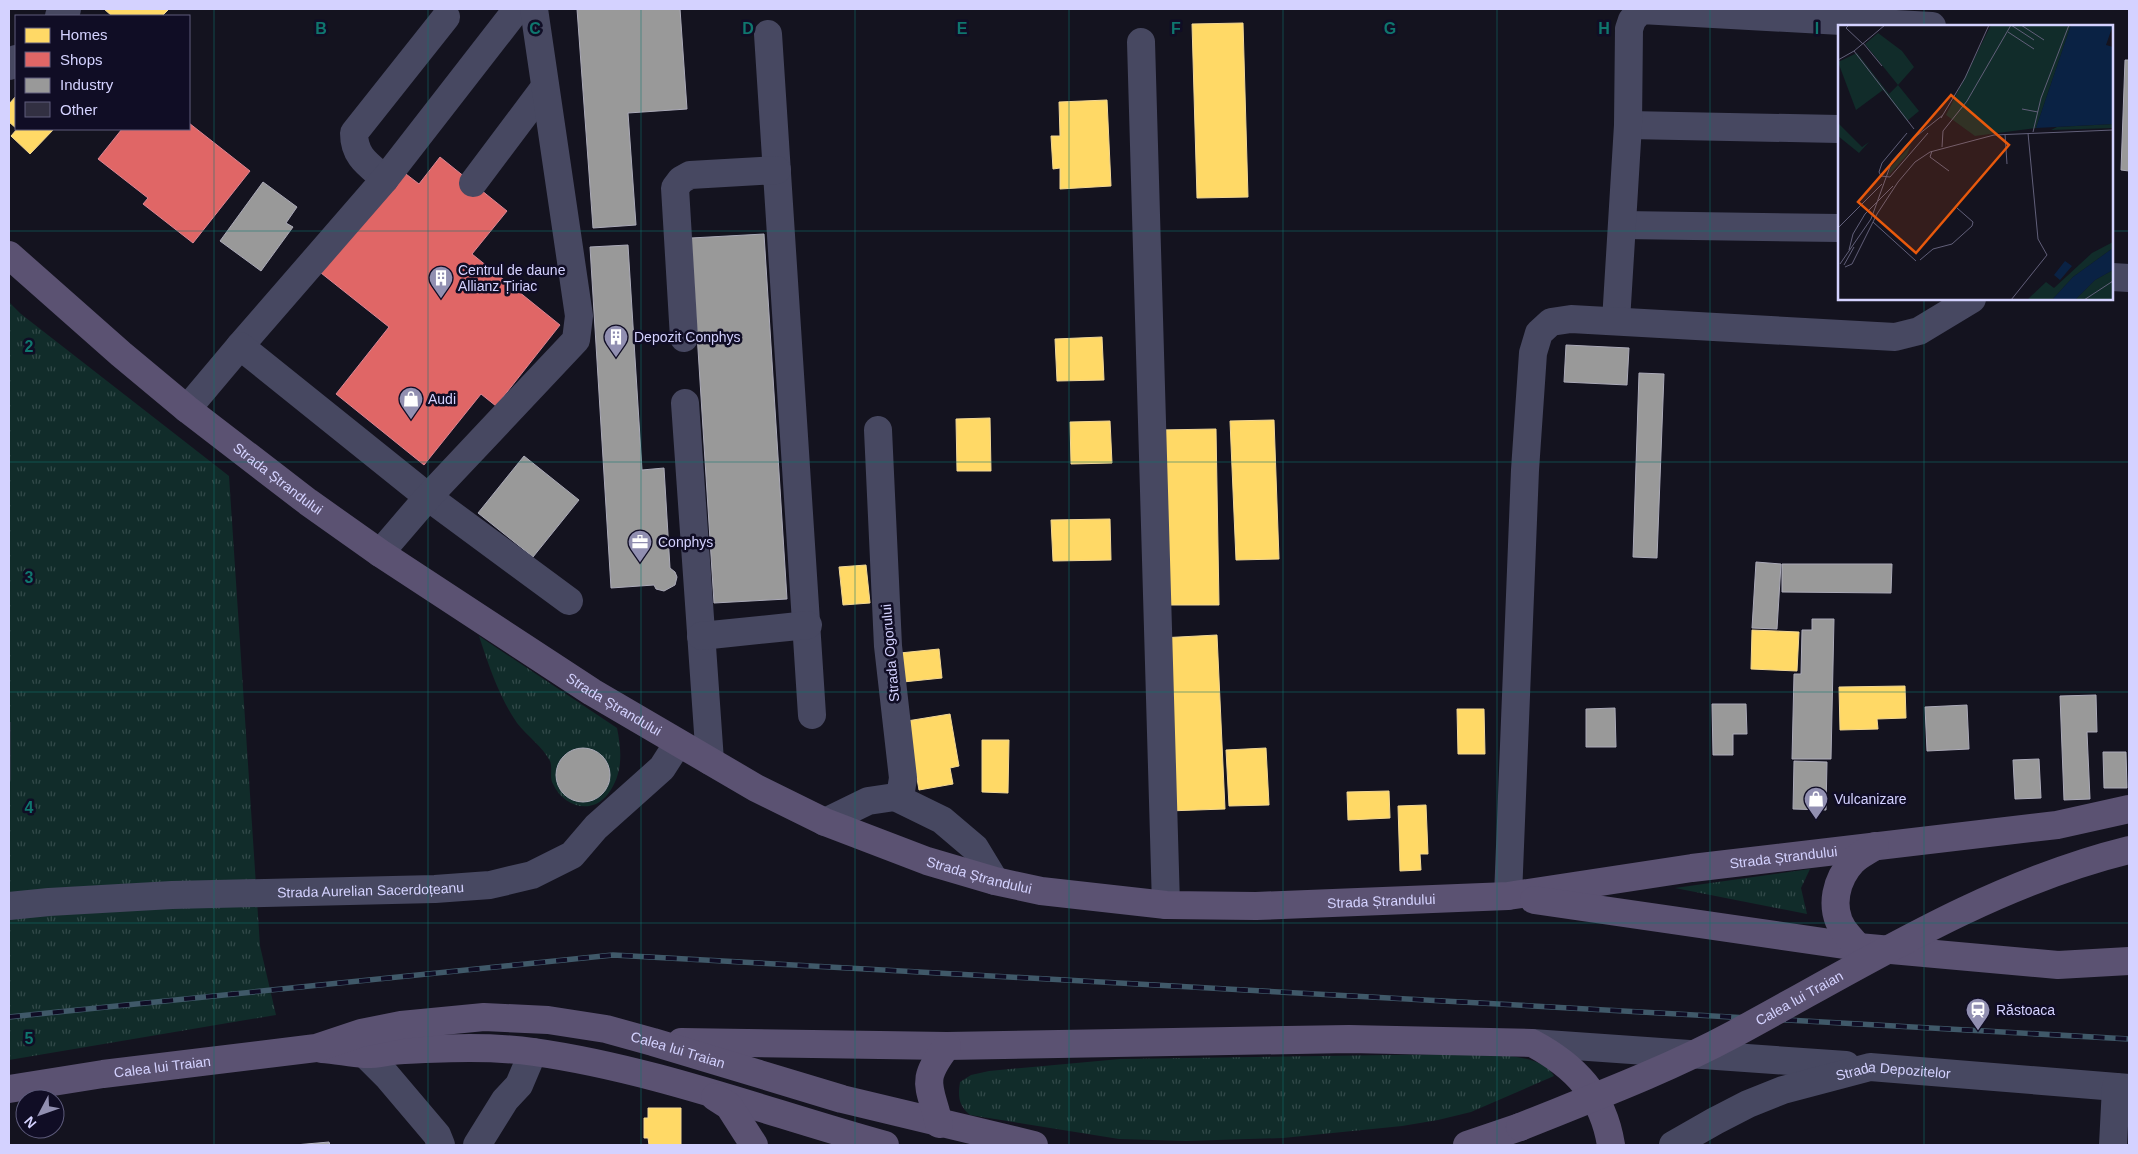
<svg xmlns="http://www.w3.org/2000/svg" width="2138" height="1154" viewBox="0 0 2138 1154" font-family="Helvetica,sans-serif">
  <defs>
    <pattern id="grass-tufts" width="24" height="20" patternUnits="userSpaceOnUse" patternTransform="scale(1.25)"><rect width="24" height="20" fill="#112c2a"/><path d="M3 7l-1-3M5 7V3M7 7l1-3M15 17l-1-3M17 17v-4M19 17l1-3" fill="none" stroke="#334a4a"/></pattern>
  </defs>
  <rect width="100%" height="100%" fill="#14131f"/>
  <path fill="url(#grass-tufts)" d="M9 302 21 314 229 476 260 946 276 1015 9 1060Z
    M479 636 617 728C622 752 623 774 608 794 591 816 563 806 553 784 549 777 553 768 550 761 543 747 527 736 517 723 499 697 489 666 479 636Z
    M1810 869 1801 888 1807 914 1675 888Z
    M1459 1054C1483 1054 1541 1052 1554 1076L1471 1112 1438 1120 1402 1126 1283 1138 1186 1141 1119 1139 970 1115C958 1105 958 1096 960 1082L971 1075 989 1071 1120 1059Z"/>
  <path fill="#ffd966" stroke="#f2d794" d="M104 9H169L162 16H112Z
    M1243 23 1248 197 1197 198 1192 24Z
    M16 96V129H54L30 154 11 136 17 129 9 122V104Z
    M1107 100 1111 186 1060 189V168L1053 169 1051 136H1060L1059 102Z
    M1102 337 1104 380 1057 381 1055 339Z
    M990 418 991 471H957L956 419Z
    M1274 420 1279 559 1236 560 1230 421Z
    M1110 421 1112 463 1071 464 1070 422Z
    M1216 429 1219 605H1162L1159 430Z
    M1110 519 1111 560 1053 561 1051 520Z
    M866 565 870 603 843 605 839 567Z
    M1752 630 1799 632 1797 671 1751 669Z
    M1217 635 1225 809 1167 811 1160 638Z
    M939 649 942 678 903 682 900 653Z
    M1905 686 1906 718 1877 719 1878 729 1840 730 1839 687Z
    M1457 709H1484L1485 754H1458Z
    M950 714 959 766 950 768 953 784 919 790 907 721Z
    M982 740H1009L1008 793 982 792Z
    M1266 748 1269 805 1229 806 1226 750Z
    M1389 791 1390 818 1348 820 1347 792Z
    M1426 805 1428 854H1420L1421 870 1400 871 1398 806Z
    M648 1108H681V1145H649L648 1138H644V1118H648Z"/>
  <path fill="#e06666" stroke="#dc8694" d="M189 123 250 171 193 243 143 204 148 198 98 159 122 129H189Z
    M440 157 507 211 472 254 560 325 496 406 481 394 424 465 336 394 389 327 321 273 402 171 419 184Z"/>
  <path fill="#999" stroke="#abaab8" d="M577 9H680L687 109 628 113 636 225 593 228Z
    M2125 60H2129V171L2121 170Z
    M263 182 297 207 286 223 293 227 261 271 220 241Z
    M764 234 787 599 714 603 691 238Z
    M628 245 642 470 664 468 670 568 675 572 677 577 675 585 664 591 656 589 654 585 611 588 590 247Z
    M1566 345 1629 348 1627 385 1564 382Z
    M1639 373 1664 374 1657 558 1633 557Z
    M524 456 579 500 533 557 478 513Z
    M1756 562 1781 564 1777 629 1752 628Z
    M1782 564H1892L1891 593 1782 592Z
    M1812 619H1834L1831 759H1792L1794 674H1801L1802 630H1812Z
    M2096 695 2097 732H2087L2090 799 2064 800 2060 696Z
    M1712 704H1746L1747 734H1733V755H1713Z
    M1967 705 1969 749 1927 751 1925 707Z
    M1615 708 1616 747H1586V709Z
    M556 775a27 27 0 1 1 54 0a27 27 0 1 1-54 0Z
    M2103 752H2126L2127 788H2104Z
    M2039 759 2041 798 2015 799 2013 760Z
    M1794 761 1827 762 1826 810 1793 809Z
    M329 1142 330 1145H295Z"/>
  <path fill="#323042" stroke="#403d54" d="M9 722H10V780H9Z"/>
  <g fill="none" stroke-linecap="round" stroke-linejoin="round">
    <g stroke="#474861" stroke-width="28">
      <path d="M59 16 67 9"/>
      <path d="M768 34 812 715"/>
      <path d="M1141 42 1166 905"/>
      <path d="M9 66 16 59"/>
      <path d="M1628 125 1839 129"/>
      <path d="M385 179C369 165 354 157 354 133L446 17"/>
      <path d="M473 183 545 87"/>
      <path d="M1623 225 1839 228"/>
      <path d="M2112 277 2129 278"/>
      <path d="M1616 321 1628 125 1629 29 1632 20 1641 10 1932 26"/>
      <path d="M684 338 675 188 681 180 690 175 777 170"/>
      <path d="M240 346 385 179 517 9"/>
      <path d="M685 403 710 761"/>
      <path d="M187 409 240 346 428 497 569 601"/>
      <path d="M380 553 428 497 576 340 579 316 534 9"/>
      <path d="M701 636 808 625"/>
      <path d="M895 797 942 820 975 848 995 881"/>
      <path d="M825 822 868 801 895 797 901 791 903 778 888 646 878 430"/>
      <path d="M1508 896 1525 470 1533 353 1539 333 1551 322 1571 319 1895 337 1919 331 1972 299"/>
      <path id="s1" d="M9 906 49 902 172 895 435 889 490 885 532 875 572 855 596 827 662 768 678 743"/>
      <path d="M1532 1043 1846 1065"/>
      <path d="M365 1054 387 1076 437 1135 441 1145"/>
      <path d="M477 1145 505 1100 519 1085 533 1052"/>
      <path id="s2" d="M1673 1145 1715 1121 1748 1104 1783 1090 1870 1067 2129 1088"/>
      <path d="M2113 1145 2116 1087"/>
    </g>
    <g stroke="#5b5272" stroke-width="28">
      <path id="s3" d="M9 255 121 354 187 409 308 502 380 553 592 692 756 788 825 822 927 861 995 881 1041 891 1166 905 1256 906 1508 896 1692 868 2057 825 2129 809"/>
      <path d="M1534 900 1858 947 2058 965 2129 961"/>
      <path d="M1858 947C1853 941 1847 935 1843 929 1829 907 1836 879 1853 861 1859 855 1868 851 1875 846"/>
      <path d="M681 1042 947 1046 1349 1039 1532 1043C1575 1066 1603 1095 1611 1145"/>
      <path d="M322 1049C336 1050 350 1053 364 1054 377 1055 391 1050 405 1050 448 1048 491 1046 534 1052 654 1069 769 1113 885 1145"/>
      <path id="s4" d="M9 1089 103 1074 316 1048 361 1033 401 1025 484 1017 548 1020 606 1029 653 1042 842 1099 1034 1145"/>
      <path d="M715 1097 729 1106 754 1145"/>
      <path d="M939 1124C930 1085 919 1082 947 1046"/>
      <path d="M1467 1145 1520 1127"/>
    </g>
    <defs>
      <path id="rail" d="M9 1017 613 955 2129 1039"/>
    </defs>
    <use href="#rail" stroke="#405969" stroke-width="5.5"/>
    <use href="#rail" stroke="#100d25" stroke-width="4" stroke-dasharray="11" stroke-linecap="butt"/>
    <path stroke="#5b5272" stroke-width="28" id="s5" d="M1520 1127C1592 1098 1665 1071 1734 1034 1862 965 1987 885 2129 850"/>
  </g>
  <path fill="none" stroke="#0f766e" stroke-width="1" stroke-opacity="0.55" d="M214 9V1145M428 9V1145M641 9V1145M855 9V1145M1069 9V1145M1283 9V1145M1497 9V1145M1710 9V1145M1924 9V26M9 231H1839M2112 231H2129M1924 299V1145M9 462H2129M9 692H2129M9 923H2129"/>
  <defs>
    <symbol id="building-pin" viewBox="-11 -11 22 30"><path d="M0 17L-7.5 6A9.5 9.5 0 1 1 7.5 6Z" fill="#918fb1" stroke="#100d25"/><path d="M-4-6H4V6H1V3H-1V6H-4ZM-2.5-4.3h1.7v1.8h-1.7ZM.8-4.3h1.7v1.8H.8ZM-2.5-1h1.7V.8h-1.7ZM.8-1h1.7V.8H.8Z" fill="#fff"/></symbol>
    <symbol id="shop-pin" viewBox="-11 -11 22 30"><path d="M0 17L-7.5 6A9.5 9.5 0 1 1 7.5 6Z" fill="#918fb1" stroke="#100d25"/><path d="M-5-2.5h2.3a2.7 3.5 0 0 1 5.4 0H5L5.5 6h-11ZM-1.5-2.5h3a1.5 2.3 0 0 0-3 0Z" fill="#fff"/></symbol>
    <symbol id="office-pin" viewBox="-11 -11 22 30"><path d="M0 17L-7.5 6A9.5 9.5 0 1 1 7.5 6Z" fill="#918fb1" stroke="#100d25"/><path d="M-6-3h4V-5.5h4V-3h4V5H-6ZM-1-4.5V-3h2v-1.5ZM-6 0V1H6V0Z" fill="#fff"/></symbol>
    <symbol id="station-pin" viewBox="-11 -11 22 30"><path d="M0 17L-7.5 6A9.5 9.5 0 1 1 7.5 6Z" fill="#918fb1" stroke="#100d25"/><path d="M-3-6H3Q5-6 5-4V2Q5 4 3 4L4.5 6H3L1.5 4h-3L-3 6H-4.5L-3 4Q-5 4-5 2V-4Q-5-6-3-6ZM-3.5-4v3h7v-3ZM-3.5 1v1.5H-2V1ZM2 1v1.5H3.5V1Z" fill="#fff"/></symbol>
  </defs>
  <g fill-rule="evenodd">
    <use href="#building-pin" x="427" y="264" width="28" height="38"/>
    <use href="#building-pin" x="602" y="323" width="28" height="38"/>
    <use href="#shop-pin" x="397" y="385" width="28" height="38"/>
    <use href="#office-pin" x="626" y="528" width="28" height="38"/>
    <use href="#shop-pin" x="1802" y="785" width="28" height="38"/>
    <use href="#station-pin" x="1964" y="996" width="28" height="38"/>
  </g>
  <g text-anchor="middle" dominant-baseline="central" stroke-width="5" stroke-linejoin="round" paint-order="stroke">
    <g font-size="14" fill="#d4d2ff" stroke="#100d25" text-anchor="start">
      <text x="458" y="270">Centrul de daune<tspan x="458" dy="16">Allianz Țiriac</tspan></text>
      <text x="634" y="337">Depozit Conphys</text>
      <text x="428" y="399">Audi</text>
      <text x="658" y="542">Conphys</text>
      <text x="1834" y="799">Vulcanizare</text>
      <text x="1996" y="1010">Răstoaca</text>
    </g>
    <g font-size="14" fill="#d4d2ff" stroke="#100d25">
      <text stroke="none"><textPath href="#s3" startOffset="350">Strada Ștrandului</textPath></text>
      <text transform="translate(890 653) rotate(-95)">Strada Ogorului</text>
      <text stroke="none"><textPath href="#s3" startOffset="755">Strada Ștrandului</textPath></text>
      <text stroke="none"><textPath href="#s3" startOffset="1970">Strada Ștrandului</textPath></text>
      <text stroke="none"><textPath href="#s3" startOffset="1160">Strada Ștrandului</textPath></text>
      <text stroke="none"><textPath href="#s1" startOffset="362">Strada Aurelian Sacerdoțeanu</textPath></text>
      <text stroke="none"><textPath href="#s3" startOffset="1565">Strada Ștrandului</textPath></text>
      <text stroke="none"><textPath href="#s5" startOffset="308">Calea lui Traian</textPath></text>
      <text stroke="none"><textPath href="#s4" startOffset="679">Calea lui Traian</textPath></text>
      <text stroke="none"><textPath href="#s4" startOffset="155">Calea lui Traian</textPath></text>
      <text stroke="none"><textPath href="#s2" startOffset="236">Strada Depozitelor</textPath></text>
    </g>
  </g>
  <g transform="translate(1838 25)">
    <rect width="275" height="275" fill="#14131f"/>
    <path d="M153 0H233L198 103 137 111 108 90ZM19 28 51 69 60 60 81 86 69 96 45 65 18 85 0 37ZM0 98 24 122 31 117 21 128 0 111ZM73 120 69 130 50 151 53 142ZM275 253V275H243L257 263Z" fill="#112c2a"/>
    <path d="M275 99V103L213 105 219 102ZM275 217V223L235 252 214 275H189L208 257 216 263 254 228ZM275 245V253L243 275H237L257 255Z" fill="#112c2a"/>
    <path d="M40 8 64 26 76 42 60 60 27 19Z" fill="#112c2a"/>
    <path d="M233 0H275L268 20 275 22V99L198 103ZM275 223V245L257 255 237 275H214L235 252ZM227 236 234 241 222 255 216 250Z" fill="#0a2244"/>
    <path fill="none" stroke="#615f79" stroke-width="1" d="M11 0 8 3 25 19M173 0 196 15M183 0 206 15M170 7 196 24M25 18 44 41M16 26 76 104M0 35 16 26 47 0M184 84 200 87M103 93 127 53 151 0M195 107 203 73 231 0M69 108 44 138 41 147 43 151 52 152 90 108M167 109 169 139M104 122 105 106 129 76 173 0M94 126 92 132 111 146M35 197 78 236M0 203 44 159M11 225 15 209 27 189 55 161M82 235 95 224 114 219 134 201 135 197 119 183M2 239 33 194 54 136 71 117 105 90M6 240 16 222M7 242 14 239 39 189 60 157 77 137 92 127 156 110 275 105M173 275 209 230 200 214 190 108M246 275 275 256"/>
    <path fill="#e8590c" fill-opacity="0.15" stroke="#e8590c" stroke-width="2.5" d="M113 70 171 120 78 228 20 177Z"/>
    <rect width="275" height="275" fill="none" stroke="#d4d2ff" stroke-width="2.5"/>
  </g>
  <g font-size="16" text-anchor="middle" font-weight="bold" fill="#0f766e" stroke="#100d25" stroke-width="5" stroke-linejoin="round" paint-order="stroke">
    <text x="321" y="34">B</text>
    <text x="535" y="34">C</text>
    <text x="748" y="34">D</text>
    <text x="962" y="34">E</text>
    <text x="1176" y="34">F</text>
    <text x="1390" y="34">G</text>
    <text x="1604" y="34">H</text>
    <text x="1817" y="34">I</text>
    <text x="29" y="352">2</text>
    <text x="29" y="583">3</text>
    <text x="29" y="813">4</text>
    <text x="29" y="1044">5</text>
  </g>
  <rect width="2138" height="1154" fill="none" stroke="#d4d2ff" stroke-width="20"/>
  <rect x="15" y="15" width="175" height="115" fill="#100d25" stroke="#5e5c7c"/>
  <rect x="25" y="28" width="25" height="15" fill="#ffd966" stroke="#5e5c7c"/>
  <text x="60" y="40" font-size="15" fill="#d4d2ff">Homes</text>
  <rect x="25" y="52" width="25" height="15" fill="#e06666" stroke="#5e5c7c"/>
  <text x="60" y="65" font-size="15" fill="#d4d2ff">Shops</text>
  <rect x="25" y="78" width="25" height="15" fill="#999999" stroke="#5e5c7c"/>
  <text x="60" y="90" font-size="15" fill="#d4d2ff">Industry</text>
  <rect x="25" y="102" width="25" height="15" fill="#323042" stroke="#5e5c7c"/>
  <text x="60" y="115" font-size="15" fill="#d4d2ff">Other</text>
  <g transform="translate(40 1114) rotate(229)"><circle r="24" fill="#100d25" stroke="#5e5c7c"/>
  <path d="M0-4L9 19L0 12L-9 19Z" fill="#918fb1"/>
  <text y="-8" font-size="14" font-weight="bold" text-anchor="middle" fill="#d4d2ff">N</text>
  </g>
</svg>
